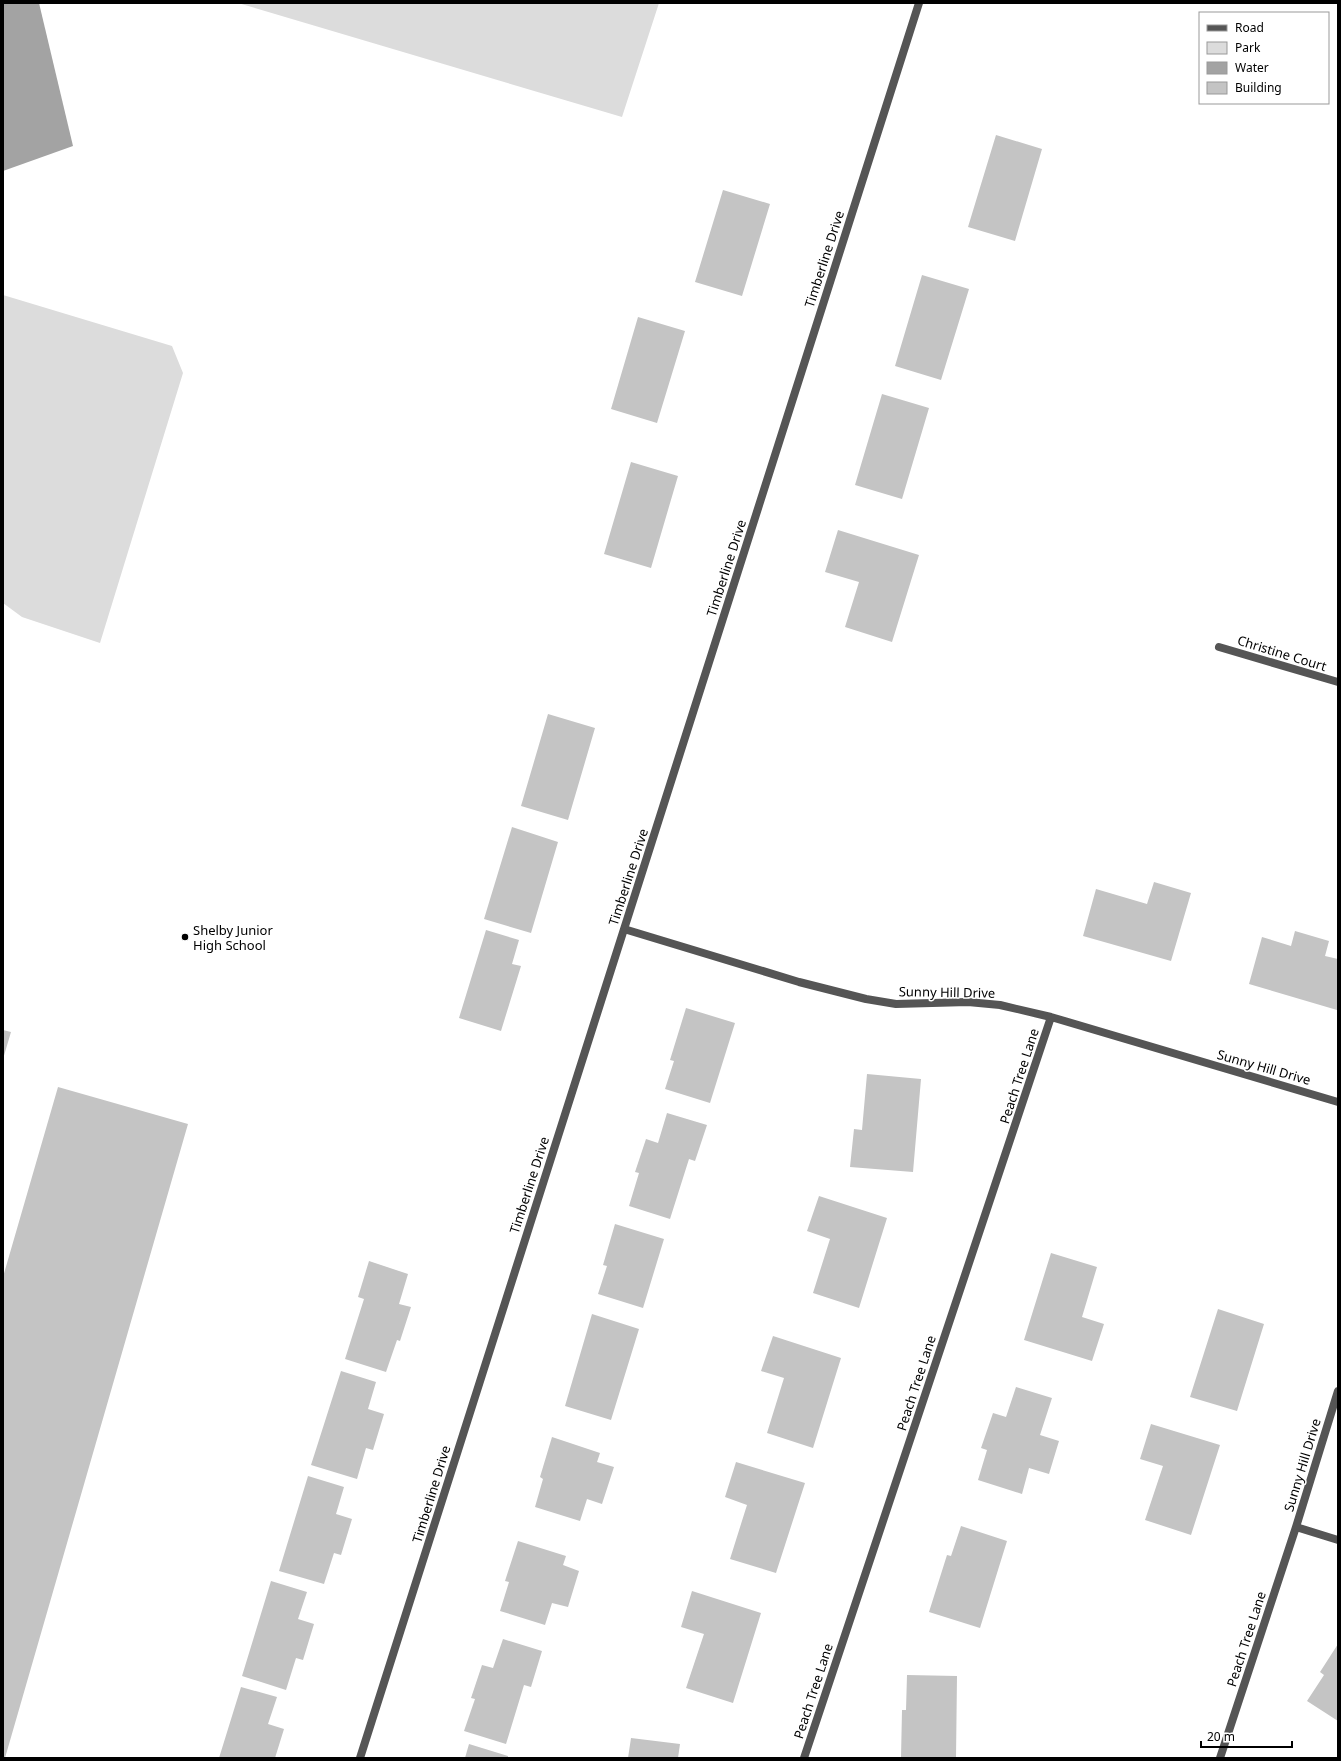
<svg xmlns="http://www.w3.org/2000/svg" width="1341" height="1761" viewBox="0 0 1341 1761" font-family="'Noto Sans',sans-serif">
  <rect width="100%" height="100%" fill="#fff"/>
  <path fill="#dcdcdc" d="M238 3H659L622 117Z
    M3 295 172 346 183 373 100 643 22 617 3 603Z"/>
  <path fill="#a3a3a3" d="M3 3H39L73 146 3 171Z"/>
  <path fill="#c4c4c4" d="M996 135 1042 149 1015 241 968 227Z
    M723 190 770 204 742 296 695 282Z
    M922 275 969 289 941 380 895 366Z
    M638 317 685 331 657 423 611 409Z
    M882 394 929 408 902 499 855 485Z
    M631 462 678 476 651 568 604 554Z
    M838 530 919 555 892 642 845 627 859 582 825 572Z
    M548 714 595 728 568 820 521 806Z
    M512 827 558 842 531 933 484 919Z
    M1154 882 1191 893 1171 961 1083 936 1096 889 1147 904Z
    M486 930 519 940 512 964 521 966 501 1031 459 1018Z
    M1295 931 1329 941 1325 956 1338 959 1337 1010 1249 984 1262 937 1291 946Z
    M686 1008 735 1023 710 1103 665 1089 674 1061 670 1060Z
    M3 1030 11 1032 3 1059Z
    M867 1074 921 1079 913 1172 850 1167 854 1129 862 1130Z
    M58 1087 188 1124 5 1758H3V1277Z
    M667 1113 707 1125 695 1161 689 1159 670 1219 629 1206 639 1173 635 1172 646 1139 658 1143Z
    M819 1196 887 1218 859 1308 813 1293 830 1239 807 1231Z
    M615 1224 664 1239 643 1308 598 1294 607 1266 603 1265Z
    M1051 1253 1097 1267 1082 1317 1104 1324 1092 1361 1024 1340Z
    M369 1261 408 1274 399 1304 411 1307 400 1341 397 1340 386 1372 345 1359 364 1299 358 1297Z
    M1218 1309 1264 1324 1237 1411 1190 1397Z
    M592 1314 639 1329 611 1420 565 1406Z
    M773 1336 841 1358 813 1448 767 1433 784 1378 761 1371Z
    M341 1371 376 1382 368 1409 384 1414 373 1450 366 1448 357 1479 311 1465Z
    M1016 1387 1052 1398 1040 1435 1059 1441 1049 1474 1029 1468 1022 1494 978 1480 987 1450 981 1448 993 1413 1006 1417Z
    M1151 1424 1220 1445 1191 1535 1145 1520 1163 1466 1140 1459Z
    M552 1437 600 1453 597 1462 614 1467 602 1504 587 1499 580 1521 535 1507 543 1479 540 1477Z
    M736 1462 805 1483 776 1573 730 1559 747 1505 725 1497Z
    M308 1476 344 1487 336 1514 352 1519 341 1555 334 1553 324 1584 279 1571Z
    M961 1526 1007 1541 980 1628 929 1612 947 1555 951 1556Z
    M518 1541 566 1556 563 1565 579 1571 568 1607 552 1603 545 1625 500 1611 509 1582 505 1581Z
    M271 1581 307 1592 298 1619 314 1624 303 1660 296 1658 286 1690 242 1676Z
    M692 1591 761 1613 733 1703 686 1688 704 1634 681 1627Z
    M503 1639 542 1651 531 1687 524 1685 506 1744 464 1731 475 1699 471 1698 482 1665 493 1668Z
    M1338 1644V1721L1307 1701 1324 1675 1320 1672Z
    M907 1675 957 1676 956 1758H901L902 1710H906Z
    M241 1687 277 1697 268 1724 284 1729 275 1758H219Z
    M631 1738 680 1744 678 1758H628Z
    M469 1744 508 1756V1758H465Z"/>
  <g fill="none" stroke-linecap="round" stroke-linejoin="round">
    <path stroke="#555" stroke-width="8" d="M1219 647 1338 682
      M624 929 799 982 866 999 896 1004 968 1002 1000 1005 1051 1017 1338 1102
      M1296 1527 1338 1540
      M360 1758 919 3
      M804 1758 1051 1017
      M1220 1758 1296 1527 1338 1391"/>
  </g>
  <circle fill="#000" stroke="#fff" stroke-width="1.5" cx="185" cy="937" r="4"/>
  <g text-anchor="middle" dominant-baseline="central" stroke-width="3" stroke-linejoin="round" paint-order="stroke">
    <g font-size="13" fill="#000" stroke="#fff">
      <text transform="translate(824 259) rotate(-72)">Timberline Drive</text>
      <text transform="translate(726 568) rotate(-72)">Timberline Drive</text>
      <text transform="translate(1282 653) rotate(17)">Christine Court</text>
      <text transform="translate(628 877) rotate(-72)">Timberline Drive</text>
      <text transform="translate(947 992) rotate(1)">Sunny Hill Drive</text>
      <text transform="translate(1264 1067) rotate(16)">Sunny Hill Drive</text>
      <text transform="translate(1019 1076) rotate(-72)">Peach Tree Lane</text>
      <text transform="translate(529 1185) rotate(-72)">Timberline Drive</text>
      <text transform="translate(916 1383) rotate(-72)">Peach Tree Lane</text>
      <text transform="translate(1302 1465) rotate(-73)">Sunny Hill Drive</text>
      <text transform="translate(431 1494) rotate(-73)">Timberline Drive</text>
      <text transform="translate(1246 1639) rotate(-72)">Peach Tree Lane</text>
      <text transform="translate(813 1691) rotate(-72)">Peach Tree Lane</text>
    </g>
    <g font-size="13" fill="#000" stroke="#fff" text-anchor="start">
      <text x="193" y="930">Shelby Junior<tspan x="193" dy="15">High School</tspan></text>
    </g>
  </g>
  <rect width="1341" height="1761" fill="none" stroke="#000000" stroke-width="8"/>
  <rect x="1199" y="12" width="130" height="92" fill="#ffffff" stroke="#999999"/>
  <rect x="1207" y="25" width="20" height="6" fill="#555555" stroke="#999999"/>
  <text x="1235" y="32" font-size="12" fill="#000000">Road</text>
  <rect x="1207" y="42" width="20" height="12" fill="#dcdcdc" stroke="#999999"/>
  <text x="1235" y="52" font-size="12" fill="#000000">Park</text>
  <rect x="1207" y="62" width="20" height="12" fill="#a3a3a3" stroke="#999999"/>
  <text x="1235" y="72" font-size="12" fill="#000000">Water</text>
  <rect x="1207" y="82" width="20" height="12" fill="#c4c4c4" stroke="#999999"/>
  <text x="1235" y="92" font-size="12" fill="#000000">Building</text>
  <path d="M1201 1741v6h91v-6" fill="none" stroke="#000000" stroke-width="2"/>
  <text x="1207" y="1741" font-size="12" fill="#000000" stroke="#ffffff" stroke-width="3" paint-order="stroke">20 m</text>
</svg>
